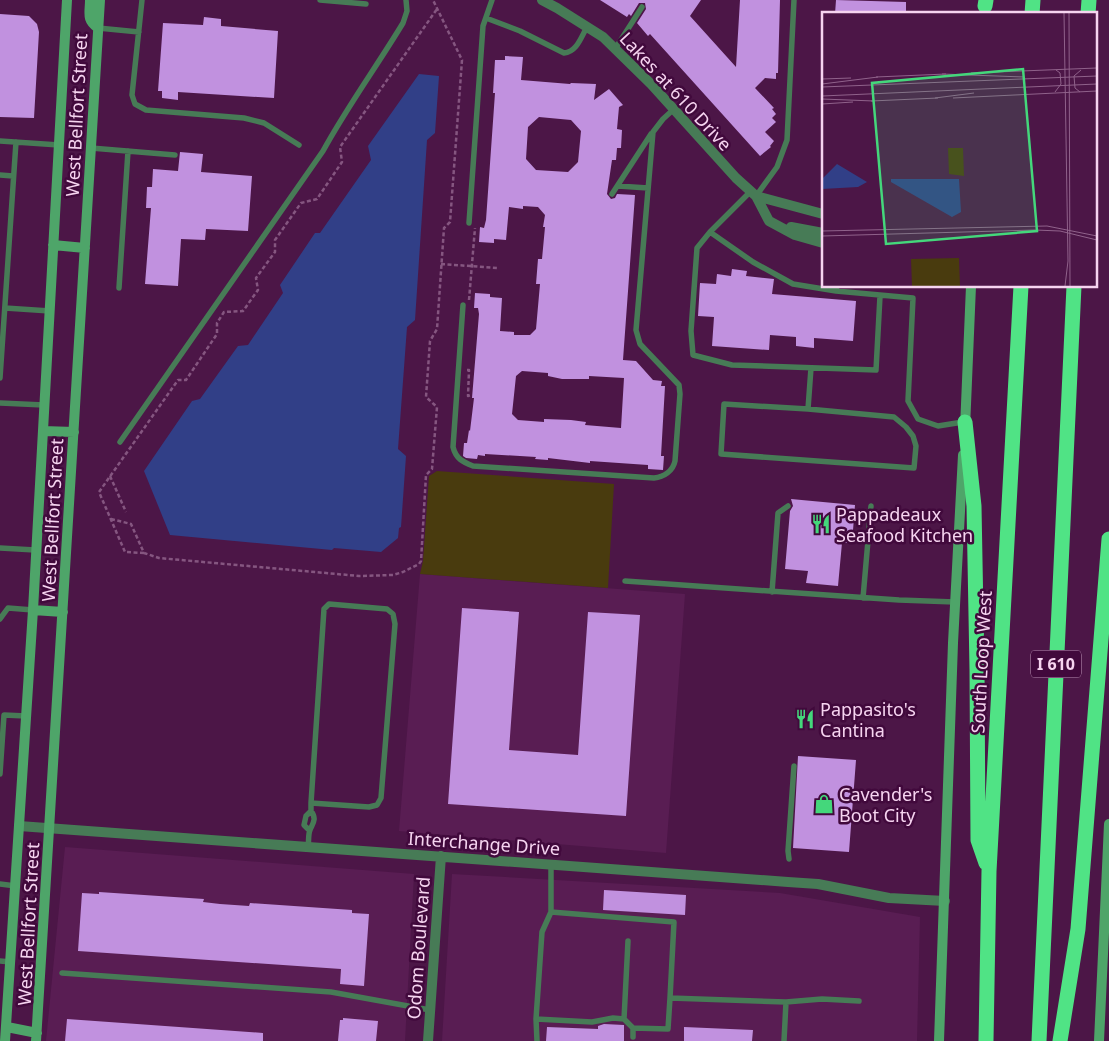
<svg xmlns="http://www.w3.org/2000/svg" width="1109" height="1041" viewBox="0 0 1109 1041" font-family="'Noto Sans',sans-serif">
  <rect width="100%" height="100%" fill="#4c1647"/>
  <path fill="#591d53" d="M420 574 685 594 666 853 399 831Z
    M65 847 414 874 405 1041H46Z
    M452 874 780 893 920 917 917 1041H442Z"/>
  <path fill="#493b0e" d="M437 471 614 484 608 588 420 574 423 561 429 476Z"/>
  <path fill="#313f87" d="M419 74 439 76 435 133 427 140 415 320 407 327 398 449 406 456 401 527 399 528 398 538 381 552 334 548 332 550 170 535 144 471 192 401 200 399 238 346 248 345 283 293 280 285 315 233H320L371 160 368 146Z"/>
  <path fill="#c191df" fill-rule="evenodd" d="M600 0H701L690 16 736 67 740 0H780L778 73H776V79L765 78 755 88 774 108 772 109 776 114 772 118 776 122 765 132 774 141 770 146 771 147 760 156 650 34 648 36 637 23 646 9 645 3H639L631 16 629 14 627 17Z
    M836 0 906 2V14H835Z
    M0 14 29 16 37 24 39 32 34 118 0 117Z
    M204 17 221 19V26L278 31 274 98 178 92V100L162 98V91H158L163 23 203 25Z
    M505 56 523 57 521 80 570 84 571 83 596 84 594 100 609 89 623 105 619 107 617 129 622 130 621 148H617L616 160H612L607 194 611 199 615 198 617 194 635 195 623 360 636 361 653 380 662 381 661 386H665L661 456H664L663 470 648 469V465L590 461V463L548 458V460L535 459 536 457 485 454V456L478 455 477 459 466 458 463 456 464 443H467L469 430 470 431 474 398H472L479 314 478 308H474L475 293 490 294V297L502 298 500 331 514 332V335H530L536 329 540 284H536L538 259H542L545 227H543L545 215 538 207 523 206V209L509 207 506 240 494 239V243L479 242 480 227 484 228 486 220 495 93H493L495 60H505ZM539 117 571 120 581 131 578 162 568 172 536 170 526 159 528 127ZM522 371 548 373V376L562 379H589V376L624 378 621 428 585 425 586 422 571 420 544 419V422L518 420 512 414 516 376Z
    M180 152 203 154 201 172 252 176 248 231 206 229 205 240 181 239 178 286 145 284 151 208H146L147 187H152L153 169 178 171Z
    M732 269 747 271 746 276 774 279 772 294 856 301 853 341 814 338V348L796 346V337L770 335 769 350 712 346 714 317 698 316 700 283 716 284 717 274 731 276Z
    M791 499 855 505 852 543H842L838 586 806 583 808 571 785 569 790 511 793 506Z
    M462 608 519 612 509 750 578 755 588 612 640 615 626 816 448 804Z
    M798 756 856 760 849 852 793 848Z
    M604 890 686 895 685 915 603 910Z
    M99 892 204 899 203 902 220 904 249 906 250 903 352 910V913L369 914 364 986 340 984 341 969 78 951 82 893 99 894Z
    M343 1018 378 1021 376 1041H338L340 1020H343Z
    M67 1019 263 1033V1041H65Z
    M604 1024 624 1025V1041H546L547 1027 598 1029V1026Z
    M684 1027 753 1030 752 1041H684Z"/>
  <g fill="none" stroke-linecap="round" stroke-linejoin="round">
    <path stroke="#855680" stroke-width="2.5" stroke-dasharray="4 2.5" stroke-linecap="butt" d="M441 264 498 268
      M469 300 475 228
      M467 370H469L468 396 471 395
      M110 476 126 512
      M111 519 131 524 144 553 159 558 359 576 393 575 403 572 419 564 421 561 426 475 432 469 437 407 426 397 430 341 437 329 444 228 450 222 462 60 433 0
      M144 553 125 552 99 492 178 380H186L217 334V323L224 312 243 311 258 290 256 278 275 252V240L301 203 317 199 342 162 340 147 437 9"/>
    <path stroke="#477b56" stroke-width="5.5" d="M142 0 132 95 135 104 146 110 244 118 264 123 299 145
      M320 0 366 4
      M486 18 520 31 564 53C577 52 581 37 587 27
      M98 28 139 32
      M615 49 642 7
      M0 141 59 145
      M91 148 175 155
      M0 175 13 176
      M618 186 648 188
      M751 191 710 232 753 262 793 284 836 291
      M612 194 651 134
      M756 196 777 167 787 140 794 0
      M469 223 483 26 492 0
      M710 232 697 248 691 331 693 355 732 365 876 370 880 296
      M837 286 836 291 913 298 908 401 918 419 938 426 963 422
      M119 288 128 151
      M463 305 453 447C456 459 463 462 473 466L654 478C664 477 673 471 675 461L680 394 679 385 640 344 636 330 653 132 663 119 674 109
      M5 308 50 311
      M0 378 16 142
      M0 403 44 405
      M808 409 724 404 721 454 914 468 916 446 913 436 906 427 894 417 808 409 811 368
      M120 442 323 151C347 107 377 66 403 23L407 11 406 0
      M0 548 35 550
      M625 581 899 600 955 602
      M772 592 778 513 788 506
      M863 598 871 506
      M0 619 8 608 33 610
      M0 774 4 715 26 716
      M311 811V803L324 609 329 604 387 609 393 614 395 624 381 798 377 805 369 807 311 803
      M308 847C309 842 308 834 310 830 313 823 317 819 311 811L306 816 304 825 309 830
      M789 859 788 851 794 766
      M0 884 16 886
      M551 912 674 922 670 998 786 1002 784 1041
      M0 961 11 962
      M62 973 331 992 430 1010
      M786 1002 822 999 859 1001
      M536 1019 592 1022 613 1018 624 1019 633 1028 668 1029 670 998
      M624 1019 628 941
      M633 1037V1028
      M537 1041 536 1019 542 932 551 912V865"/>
    <path stroke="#477b56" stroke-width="10" d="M542 0 557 8 603 37 651 84 736 178 756 196 769 221 795 235 823 243
      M756 196 823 214
      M791 227 823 233
      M19 826 788 882 818 884 889 898 945 901
      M428 1041 441 856"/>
    <path stroke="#4ea569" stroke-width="10" d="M90 0C90 13 86 20 98 28
      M53 245 85 248
      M965 428 971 286
      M43 431 74 432
      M33 610 63 612
      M7 1027 37 1033
      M5 1041 33 610 67 0
      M36 1041 100 0
      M939 1041 953 643 963 455
      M1099 1041 1109 824"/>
    <path stroke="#50e385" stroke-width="15" d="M985 6 986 0
      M1032 14 1033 0
      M1088 14 1089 0
      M965 422 974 506 977 669 978 840 986 863
      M986 1041 989 871 1021 286
      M1039 1041 1074 286
      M1060 1041 1078 929 1109 539"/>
  </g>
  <defs>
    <symbol id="restaurant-bare" viewBox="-9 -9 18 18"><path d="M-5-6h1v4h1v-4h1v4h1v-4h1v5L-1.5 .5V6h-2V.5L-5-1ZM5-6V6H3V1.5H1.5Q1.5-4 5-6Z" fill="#44d77b" stroke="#41093c" stroke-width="2.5" paint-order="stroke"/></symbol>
    <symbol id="shop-bare" viewBox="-9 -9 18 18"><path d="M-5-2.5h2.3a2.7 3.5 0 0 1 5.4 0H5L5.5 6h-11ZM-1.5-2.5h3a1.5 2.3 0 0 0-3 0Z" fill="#44d77b" stroke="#41093c" stroke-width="2.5" paint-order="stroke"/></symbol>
  </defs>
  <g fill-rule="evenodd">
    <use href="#restaurant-bare" x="807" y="510" width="28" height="28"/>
    <use href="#restaurant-bare" x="791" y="705" width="28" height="28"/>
    <use href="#shop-bare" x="810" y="790" width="28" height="28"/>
  </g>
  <g text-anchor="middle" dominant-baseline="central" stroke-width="5" stroke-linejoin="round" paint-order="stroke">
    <rect fill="#41093c" stroke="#c097ba" stroke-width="1" x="1031" y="650.5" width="50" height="27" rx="4"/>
    <g font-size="16" font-weight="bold" fill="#f6d4f0">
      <text x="1056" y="664">I 610</text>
    </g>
    <g font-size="18" fill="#f6d4f0" stroke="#41093c">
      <text transform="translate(676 91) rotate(47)">Lakes at 610 Drive</text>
      <text transform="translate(76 115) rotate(-87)">West Bellfort Street</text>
      <text transform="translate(52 520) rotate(-87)">West Bellfort Street</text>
      <text transform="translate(981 662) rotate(-87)">South Loop West</text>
      <text transform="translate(484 843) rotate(4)">Interchange Drive</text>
      <text transform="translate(28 924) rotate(-87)">West Bellfort Street</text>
      <text transform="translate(418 948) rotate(-86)">Odom Boulevard</text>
    </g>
    <g font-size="18" fill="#f6d4f0" stroke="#41093c" text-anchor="start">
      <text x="836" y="514">Pappadeaux<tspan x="836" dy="21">Seafood Kitchen</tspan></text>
      <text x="820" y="709">Pappasito's<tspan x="820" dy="21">Cantina</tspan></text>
      <text x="839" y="794">Cavender's<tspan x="839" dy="21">Boot City</tspan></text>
    </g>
  </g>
  <g transform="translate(822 12)">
    <rect width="275" height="275" fill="#4c1647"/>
    <path d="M126 136H141L142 164 127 162ZM137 246 138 274H90L89 247Z" fill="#493b0e"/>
    <path d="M15 152 45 170 36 175 0 177V167ZM69 167H137L139 200 130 205 69 170Z" fill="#313f87"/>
    <path fill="none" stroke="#90628b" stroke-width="1" d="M242 1 246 249 243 274M247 1 248 274M149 61 275 56M120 62 202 65M54 65 124 62M0 67 29 66M0 72 56 65M0 75 275 64M233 80 239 72 238 61 234 58M258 80 253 76 252 64 259 58M0 84 275 72M113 86 152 81M131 86 275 79M0 87 52 89M49 89 116 86M0 92 31 90M0 219 225 214 275 224M0 224 213 218 238 219 275 228"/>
    <path fill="#44d77b" fill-opacity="0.15" stroke="#44d77b" stroke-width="2.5" d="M201 57 215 219 64 232 50 71Z"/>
    <rect width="275" height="275" fill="none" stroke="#f6d4f0" stroke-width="2.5"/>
  </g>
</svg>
